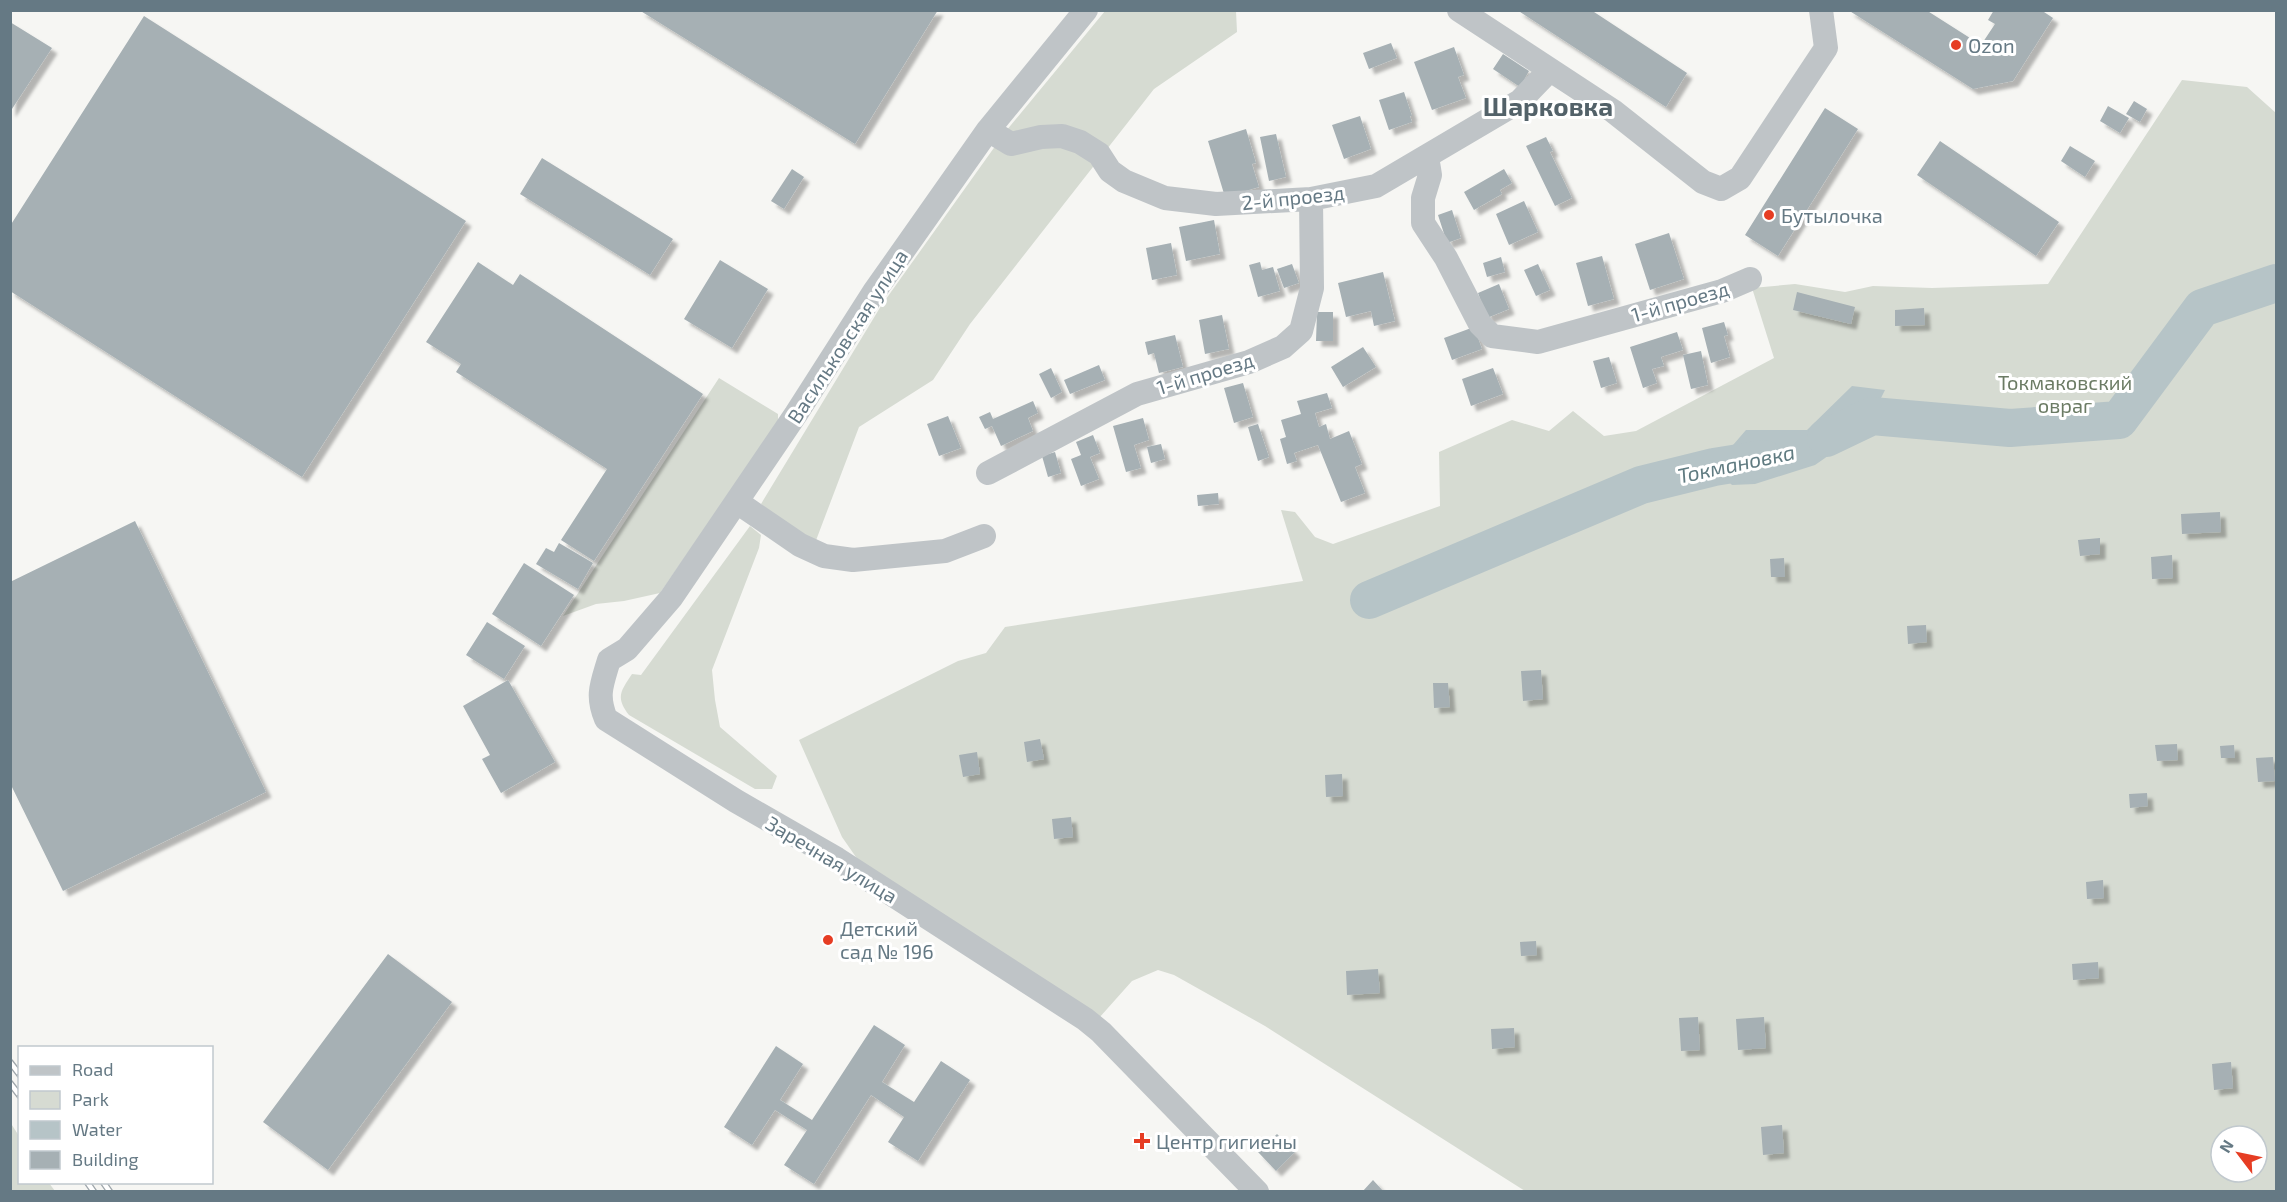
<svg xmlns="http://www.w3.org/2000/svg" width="2287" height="1202" viewBox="0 0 2287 1202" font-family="'Exo 2',sans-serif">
  <defs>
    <filter id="shadow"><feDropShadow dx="5.5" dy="5.5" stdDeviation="1.5" flood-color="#0004"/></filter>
  </defs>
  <rect width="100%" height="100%" fill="#f6f6f3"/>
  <path fill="#d6dbd2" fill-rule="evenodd" d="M1105 11H1236L1237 32 1154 89 970 324 933 380 859 427 815 543 786 525 761 504 881 306 1006 131Z
    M2182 80 2247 87 2276 113V1191H1525L1265 1026 1174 975 1158 970 1132 981 1099 1018 858 860 842 837 799 740 958 661 986 653 1005 627 1303 581 1281 510 1295 512 1315 537 1333 544 1440 506 1439 452 1512 420 1549 431 1573 411 1604 436 1636 431 1774 358 1752 288 1795 284 1845 292 1873 286 1932 288 2048 284ZM2221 1136H2257V1172H2221Z
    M719 378 778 414V423L660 593 624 601 596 604 563 616Z
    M750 526 761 535 759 548 712 670 715 700 720 727 777 776 772 789H755L629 715C615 697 621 691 632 674L641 675Z
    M10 1122 19 1136 20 1182 49 1183 55 1191H11Z"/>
  <path fill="#b6c4c7" d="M1852 386 1885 390 1865 430 1815 465 1755 484 1732 485 1714 467 1746 430H1807Z"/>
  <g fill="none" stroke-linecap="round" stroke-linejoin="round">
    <path stroke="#b6c4c7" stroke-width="38" d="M1826 438 1872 416 2010 428 2119 420 2202 308 2276 283
      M1369 600 1641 485 1714 467 1764 459"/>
  </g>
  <path fill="#a6b0b4" filter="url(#shadow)" d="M639 10H938L855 144Z
    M1517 10H1591L1687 73 1666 107Z
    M1848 10H1926L1981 45 1995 24 1988 20 1994 10H2041L2053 18 2013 81 1973 89Z
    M144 16 466 221 302 477 10 291V226Z
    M10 22 52 48 10 112Z
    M1391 43 1397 58 1369 69 1363 53Z
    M1454 47 1464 75 1458 77 1466 98 1432 110 1414 62Z
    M1503 54 1529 71 1520 87 1493 69Z
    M1404 92 1412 116H1410L1412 122 1389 130 1379 100Z
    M2134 101 2147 109 2140 122 2126 114Z
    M2108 106 2129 118 2120 133 2100 121Z
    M1825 108 1858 129 1778 256 1745 235Z
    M1360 116 1371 149 1344 159 1332 125Z
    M1246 129 1256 163 1252 164 1259 187 1225 197 1208 141Z
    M1276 134 1286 177 1269 181 1260 137Z
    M1546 137 1553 151 1550 152 1572 198 1555 206 1526 146Z
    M1940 141 2059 222 2036 256 1917 175Z
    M2070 146 2095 161 2085 177 2061 161Z
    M542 158 673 239 650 275 520 194Z
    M792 169 804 177 784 209 771 201Z
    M1504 169 1512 183 1500 190 1502 194 1474 210 1464 192Z
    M1524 201 1538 232 1509 245 1496 214Z
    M1452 210 1461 238 1447 243 1438 215Z
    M1214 220 1220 254 1186 261 1179 227Z
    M1669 233 1684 279 1650 290 1635 244Z
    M1171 243 1177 275 1152 280 1146 248Z
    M1602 256 1614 299 1588 306 1576 263Z
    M1501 257 1505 272 1487 277 1483 263Z
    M720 260 768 289 732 348 684 319Z
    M478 262 513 285 520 274 703 394 594 561 561 540 607 469 456 372 461 364 426 342Z
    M1260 262 1262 270 1273 267 1280 291 1258 297 1249 265Z
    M1292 264 1299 283 1284 288 1277 269Z
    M1538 264 1550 290 1536 296 1524 270Z
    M1383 272 1395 321 1374 326 1371 311 1346 317 1338 283Z
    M1499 284 1509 309 1487 318 1478 293Z
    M1797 292 1855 307 1851 324 1793 310Z
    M1924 308 1925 325 1895 326V310Z
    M1317 312H1333V341H1316Z
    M1222 315 1229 349 1205 354 1199 320Z
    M1724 322 1728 335 1724 336 1730 357 1711 363 1702 328Z
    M1474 327 1482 349 1452 360 1444 338Z
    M1677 332 1683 350 1661 357 1664 366 1652 369 1657 383 1643 388 1630 347Z
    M1175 335 1183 367 1159 373 1154 353 1148 355 1145 342Z
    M1363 347 1376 367 1343 387 1331 367Z
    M1701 351 1708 385 1691 389 1683 355Z
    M1609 357 1617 383 1601 388 1593 361Z
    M1099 365 1105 380 1070 394 1064 380Z
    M1051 368 1062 392 1051 398 1039 374Z
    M1493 368 1503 394 1471 406 1462 379Z
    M1243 383 1253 417 1234 423 1224 388Z
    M1327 393 1332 408 1315 413 1319 427 1326 424 1330 439 1349 431 1362 464 1355 467 1365 493 1341 502 1318 445 1294 453 1297 461 1287 464 1280 439 1286 437 1281 420 1301 414 1297 401Z
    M1033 401 1038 413 1028 418 1033 431 1001 446 992 426 985 429 979 417 990 412 993 419Z
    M948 416 961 448 939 456 927 424Z
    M1143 418 1149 440 1134 445 1141 468 1126 472 1113 426Z
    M1258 424 1269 457 1258 461 1248 427Z
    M1093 435 1100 453 1090 457 1099 479 1081 486 1071 459 1081 455 1076 442Z
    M1161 444 1165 459 1151 463 1147 447Z
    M1055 452 1061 473 1048 477 1042 456Z
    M1218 493 1219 504 1198 506 1197 495Z
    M2220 512 2221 532 2182 534 2181 514Z
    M135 521 266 792 63 891 10 783V582Z
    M2100 538V554L2080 556 2078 540Z
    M559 543 593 563 578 589 536 564 546 548 554 552Z
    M2172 555 2173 578 2152 579 2151 557Z
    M1784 558 1785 577H1771L1770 559Z
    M524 563 574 595 541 646 492 614Z
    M487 622 525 646 504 679 466 655Z
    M1926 625 1927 642 1908 644 1907 626Z
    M1541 670 1543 699 1523 701 1521 671Z
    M508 680 555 762 501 793 482 759 490 755 463 706Z
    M1433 683H1448L1450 707 1434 708Z
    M1040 739 1044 759 1027 762 1024 742Z
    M2177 744 2178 760 2157 761 2155 745Z
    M2234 745 2235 758H2221L2220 746Z
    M977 752 980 774 963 777 959 755Z
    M2273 757 2275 781 2258 782 2256 758Z
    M1342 774 1343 796 1326 797 1325 775Z
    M2147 793 2148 806 2130 808 2129 794Z
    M1071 817 1073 837 1054 839 1052 819Z
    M2103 880 2104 898 2087 899 2086 882Z
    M1536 941 1537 955 1521 956 1520 942Z
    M388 954 452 1002 328 1170 263 1122Z
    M2098 962 2099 978 2073 980 2072 964Z
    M1378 969 1380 993 1347 995 1346 971Z
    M1698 1017 1700 1050 1681 1051 1679 1018Z
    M1764 1017 1766 1048 1738 1050 1736 1019Z
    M874 1025 905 1045 882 1082 914 1102 941 1061 970 1080 918 1161 888 1142 904 1117 871 1095 814 1184 784 1165 807 1130 775 1110 752 1145 724 1127 776 1046 803 1064 780 1100 812 1120Z
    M1514 1028 1515 1047 1492 1049 1491 1029Z
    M2231 1062 2233 1088 2214 1090 2212 1064Z
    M1782 1125 1784 1153 1763 1155 1761 1127Z
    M1277 1134 1295 1152 1276 1171 1258 1152Z
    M1373 1180 1384 1192H1362Z"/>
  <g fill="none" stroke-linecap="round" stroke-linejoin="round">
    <path stroke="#bfc4c7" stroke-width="24" d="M1086 10 988 130 874 292 796 414 671 598 627 649 609 660C602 684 596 695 606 719L736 801 837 859 1085 1019 1101 1032 1257 1192
      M1459 10 1613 111 1703 182 1721 189 1740 178 1826 48 1821 10
      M988 130 1011 144 1041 137 1062 136 1080 142 1099 154 1110 171 1124 181 1165 198 1216 204 1311 199 1376 186 1520 101 1549 71
      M1427 156 1430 175 1423 198V223L1446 258 1480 324 1492 336 1538 342 1722 291 1750 279
      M988 473 1137 394 1249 362 1283 347 1301 331 1312 288 1311 199
      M737 502 800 545 824 556 853 560 945 551 984 536"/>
    <defs>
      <path id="rail" d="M10 1062 20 1075
        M10 1083 20 1096
        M87 1182 94 1192
        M103 1182 110 1192"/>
    </defs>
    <use href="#rail" stroke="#9ea6ab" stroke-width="7"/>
    <use href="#rail" stroke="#fff" stroke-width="4.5" stroke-dasharray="14" stroke-linecap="butt"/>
  </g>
  <g fill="#e63d23" stroke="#fff" stroke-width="2">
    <circle cx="1956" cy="45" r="6"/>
    <circle cx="1769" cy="215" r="6"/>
    <circle cx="828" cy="940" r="6"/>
    <path d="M1139 1132h6v6h6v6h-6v6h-6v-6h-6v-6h6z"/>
  </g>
  <g text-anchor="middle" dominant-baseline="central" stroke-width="6" stroke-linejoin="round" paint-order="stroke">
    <g font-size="20" fill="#657984" stroke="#fff" text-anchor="start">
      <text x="1968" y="45">Ozon</text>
      <text x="1781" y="215">Бутылочка</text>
      <text x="840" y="928">Детский<tspan x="840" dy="23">сад № 196</tspan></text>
      <text x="1156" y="1141">Центр гигиены</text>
    </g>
    <g font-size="20" fill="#657984" stroke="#fff">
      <text transform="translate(1293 197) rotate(-6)">2-й проезд</text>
      <text transform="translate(1680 301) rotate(-16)">1-й проезд</text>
      <text transform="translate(847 336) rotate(-57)">Васильковская улица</text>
      <text transform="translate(1205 373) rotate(-17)">1-й проезд</text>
      <text transform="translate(832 859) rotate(31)">Заречная улица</text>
    </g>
    <g font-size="20" fill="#6b7b64" stroke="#fff">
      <text x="2065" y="382">Токмаковский<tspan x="2065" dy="23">овраг</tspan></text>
    </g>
    <g font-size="21" font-style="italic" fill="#607b81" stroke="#fff">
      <text transform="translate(1736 463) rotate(-12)">Токмановка</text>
    </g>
    <g font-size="26" font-weight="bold" fill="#536269" stroke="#fff">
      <text x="1548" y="105">Шарковка</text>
    </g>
  </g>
  <rect width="2287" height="1202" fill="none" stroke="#657984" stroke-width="24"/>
  <rect x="18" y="1046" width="195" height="138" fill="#ffffff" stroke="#c1c9ce" stroke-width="1.5"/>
  <rect x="30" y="1066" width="30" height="9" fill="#bfc4c7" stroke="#c1c9ce" stroke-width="1.5"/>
  <text x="72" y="1076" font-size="18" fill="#657984">Road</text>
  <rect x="30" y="1091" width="30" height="18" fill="#d6dbd2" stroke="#c1c9ce" stroke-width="1.5"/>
  <text x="72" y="1106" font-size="18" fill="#657984">Park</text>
  <rect x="30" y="1121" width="30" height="18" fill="#b6c4c7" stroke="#c1c9ce" stroke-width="1.5"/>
  <text x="72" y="1136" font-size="18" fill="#657984">Water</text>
  <rect x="30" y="1151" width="30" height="18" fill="#a6b0b4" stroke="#c1c9ce" stroke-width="1.5"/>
  <text x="72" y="1166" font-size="18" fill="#657984">Building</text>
  <g transform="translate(2239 1154) rotate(302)"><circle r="28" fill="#ffffff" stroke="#c1c9ce" stroke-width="1.5"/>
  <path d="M0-4.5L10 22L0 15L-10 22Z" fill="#e63d23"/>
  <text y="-9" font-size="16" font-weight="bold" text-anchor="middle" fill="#657984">N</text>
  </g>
</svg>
